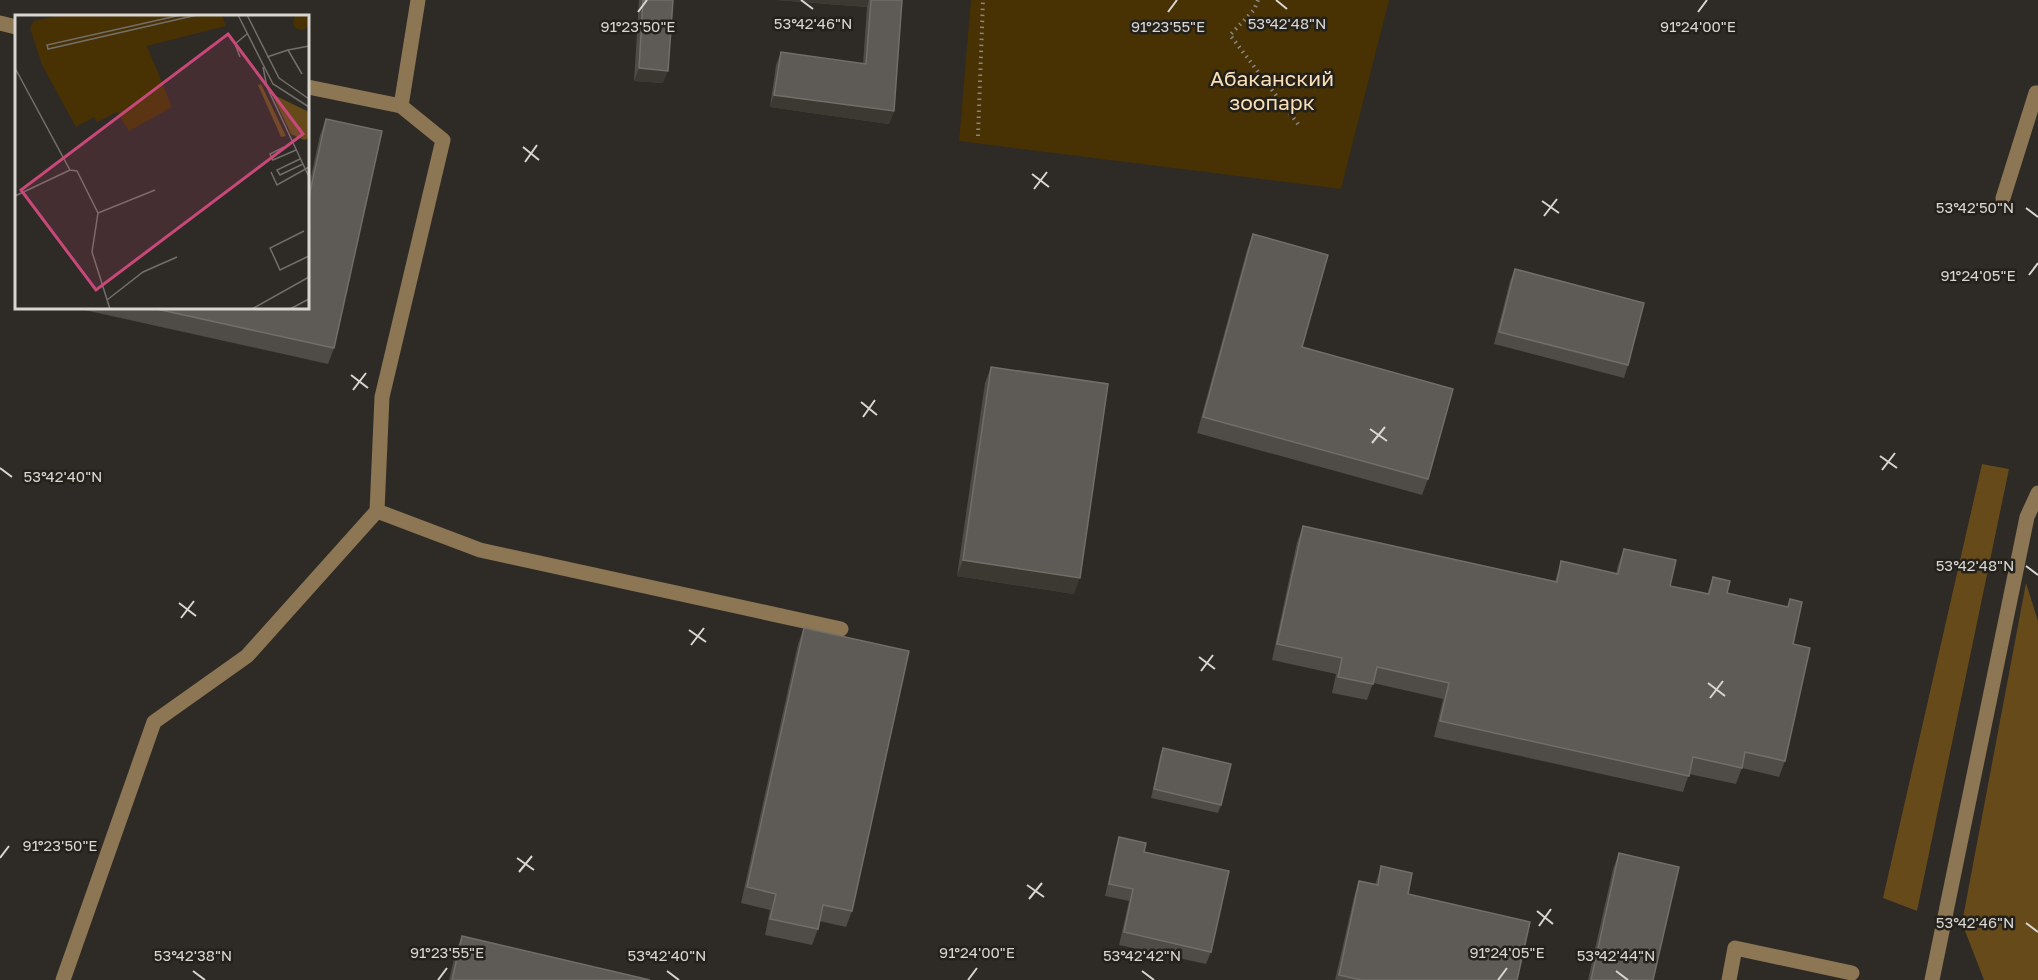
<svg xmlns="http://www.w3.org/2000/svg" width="2038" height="980" viewBox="0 0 2038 980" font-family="'Golos Text',sans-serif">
  <rect width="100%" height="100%" fill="#2e2a25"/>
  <path fill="#483103" d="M971 0H1389L1341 189 959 141Z"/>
  <path fill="#664a1a" d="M1982 464 2009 469 1917 911 1883 898Z
    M2026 583 2038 621V980H1984L1962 923Z"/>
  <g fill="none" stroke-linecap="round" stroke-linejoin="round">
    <path stroke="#898782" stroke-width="4" stroke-dasharray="1.5 4.5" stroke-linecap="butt" d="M1258 0 1254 10 1230 35 1298 124
      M978 136 983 0"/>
    <path stroke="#8c7654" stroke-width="15" d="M418 0 401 106 443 140 382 397 377 511 480 550 841 629
      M0 23 16 27
      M308 87 401 106
      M2003 198 2036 93H2038
      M63 980 154 722 247 656 377 511
      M1729 980 1735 948 1852 973
      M1932 980 2027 517 2038 493"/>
  </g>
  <path fill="#4f4b46" d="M639 0H673L663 83 634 81Z
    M776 0H902L894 111 889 124 770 107 776 65 781 52 863 64 867 7Z
    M326 119 334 348 328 364 80 309V308H308V190L320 135Z
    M1253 234 1302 347 1428 479 1422 495 1197 433 1247 250Z
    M1515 269 1628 365 1624 378 1494 344 1510 281Z
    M991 367 1074 594 957 576 985 383Z
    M1303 526 1555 581 1561 561 1616 574 1618 565 1624 549 1670 586 1707 594 1713 577 1727 593 1787 607 1790 599 1793 644 1785 761 1779 777 1742 768 1736 784 1689 774 1683 792 1434 737 1443 699 1373 683 1367 700 1332 693 1336 674 1272 660 1297 542Z
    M804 628 852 911 846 927 819 921 818 929 812 945 765 935 770 910 741 903 798 644Z
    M1163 748 1221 805 1218 813 1151 798 1160 756Z
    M1119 837 1144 852 1211 952 1206 964 1119 945 1129 901 1105 896 1115 850Z
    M1619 853 1653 980H1588L1613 869Z
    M1381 866 1408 894 1517 980H1335L1354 897 1359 881 1375 885Z
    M462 936 650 980H449L456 951Z"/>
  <path fill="#3c3832" d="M777 0H869L867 7Z
    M639 68 668 71 663 83 634 81Z
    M774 95 894 111 889 124 770 107Z
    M963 560 1080 578 1074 594 957 576Z"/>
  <path fill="#5e5a55" stroke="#716e68" stroke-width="1.5" d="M643 0H673L668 71 639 68Z
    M871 0H902L894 111 774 95 781 52 866 64Z
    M326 119 382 131 334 348 152 308H308V201Z
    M1253 234 1328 255 1302 347 1453 389 1428 479 1203 417Z
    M1515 269 1644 303 1628 365 1499 332Z
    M991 367 1108 384 1080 578 963 560Z
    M1303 526 1557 582 1561 561 1618 574 1624 549 1676 560 1670 586 1709 594 1713 577 1730 581 1727 593 1788 607 1790 599 1802 602 1793 644 1810 648 1785 761 1745 752 1742 768 1693 757 1689 776 1440 721 1449 683 1377 667 1373 684 1338 677 1342 658 1277 644Z
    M804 628 909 651 852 911 823 905 818 929 770 919 776 894 747 887Z
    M1163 748 1231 764 1221 805 1154 789Z
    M1119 837 1146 843 1144 852 1229 871 1211 952 1124 932 1133 889 1109 884Z
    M1619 853 1679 867 1653 980H1591Z
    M1381 866 1412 873 1408 894 1530 922 1517 980H1361L1339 975 1359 881 1378 885Z
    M462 936 650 980H452Z"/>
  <path fill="none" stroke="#d8d6d2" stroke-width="2" d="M801 0 813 9M1276 0 1287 9M638 12 647 0M1168 12 1177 0M1698 12 1707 0M523 147 539 160M525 162 537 145M1032 174 1049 187M1034 189 1047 172M1542 201 1559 213M2026 208 2038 217M1544 216 1557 199M2029 275 2038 263M351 375 368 388M353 390 366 373M861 402 877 415M863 417 875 400M1370 429 1387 441M1372 443 1385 427M1880 456 1897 468M0 468 12 477M1882 470 1895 453M2026 566 2038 575M179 603 196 616M181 618 194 601M689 630 706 642M691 645 704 628M1199 657 1215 669M1201 671 1213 655M1708 683 1725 696M1710 698 1723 681M0 858 9 846M517 858 534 870M519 872 532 856M1027 885 1044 897M1029 899 1042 883M1537 911 1553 924M2026 923 2038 932M1539 926 1551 909M193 971 205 980M667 971 679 980M1142 971 1154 980M1616 971 1628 980M438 980 447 968M968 980 977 968M1498 980 1507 968"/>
  <g text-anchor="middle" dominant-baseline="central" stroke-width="5" stroke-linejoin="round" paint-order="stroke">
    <g font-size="21" fill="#fadfb6" stroke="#24211b">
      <text x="1272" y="78">Абаканский<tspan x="1272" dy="24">зоопарк</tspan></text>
    </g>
  </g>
  <g transform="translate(15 15)">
    <rect width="294" height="294" fill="#2e2a25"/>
    <path d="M278 7a8 8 0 1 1 16 0a8 8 0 1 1-16 0ZM47 0H207L211 11 132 31 157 92 114 116 102 97 82 107 79 102 61 112 27 50 15 13 19 6Z" fill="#483103"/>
    <path d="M246 69 271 121 266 122 243 70ZM257 79 294 97V123L289 125 276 119Z" fill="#664a1a"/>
    <path fill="none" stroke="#726f6a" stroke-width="1.5" d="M166 0 32 30 33 34 182 0M223 0 258 69 294 92M232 0 264 63 294 84M273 35 294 31M225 42 220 29 232 19M252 42 273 35 287 59M248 52 252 72 294 162M0 53 55 155 62 156 83 198 140 175M269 132 255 139 258 145 281 135M285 144 262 155 265 160 288 149M256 157 262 170 294 152M0 181 55 155M83 198 77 237 95 294M289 216 255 233 265 255 294 241M92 285 128 257 162 242M237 294 294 262M275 294 294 284"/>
    <path fill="#c84879" fill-opacity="0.15" stroke="#c84879" stroke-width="3" d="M213 19 288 119 81 275 6 175Z"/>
    <rect width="294" height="294" fill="none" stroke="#d8d6d2" stroke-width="3"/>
  </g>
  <g font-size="15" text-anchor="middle" fill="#d8d6d2" stroke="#24211b" stroke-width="5" stroke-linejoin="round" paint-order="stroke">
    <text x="813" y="29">53°42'46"N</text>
    <text x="1287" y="29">53°42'48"N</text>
    <text x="638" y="32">91°23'50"E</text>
    <text x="1168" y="32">91°23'55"E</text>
    <text x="1698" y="32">91°24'00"E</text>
    <text x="1975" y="213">53°42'50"N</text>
    <text x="1978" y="281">91°24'05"E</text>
    <text x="63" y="482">53°42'40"N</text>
    <text x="1975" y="571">53°42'48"N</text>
    <text x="60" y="851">91°23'50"E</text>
    <text x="1975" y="928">53°42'46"N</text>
    <text x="447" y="958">91°23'55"E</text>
    <text x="977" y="958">91°24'00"E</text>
    <text x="1507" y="958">91°24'05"E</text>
    <text x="193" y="961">53°42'38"N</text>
    <text x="667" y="961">53°42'40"N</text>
    <text x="1142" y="961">53°42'42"N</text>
    <text x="1616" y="961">53°42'44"N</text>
  </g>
</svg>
